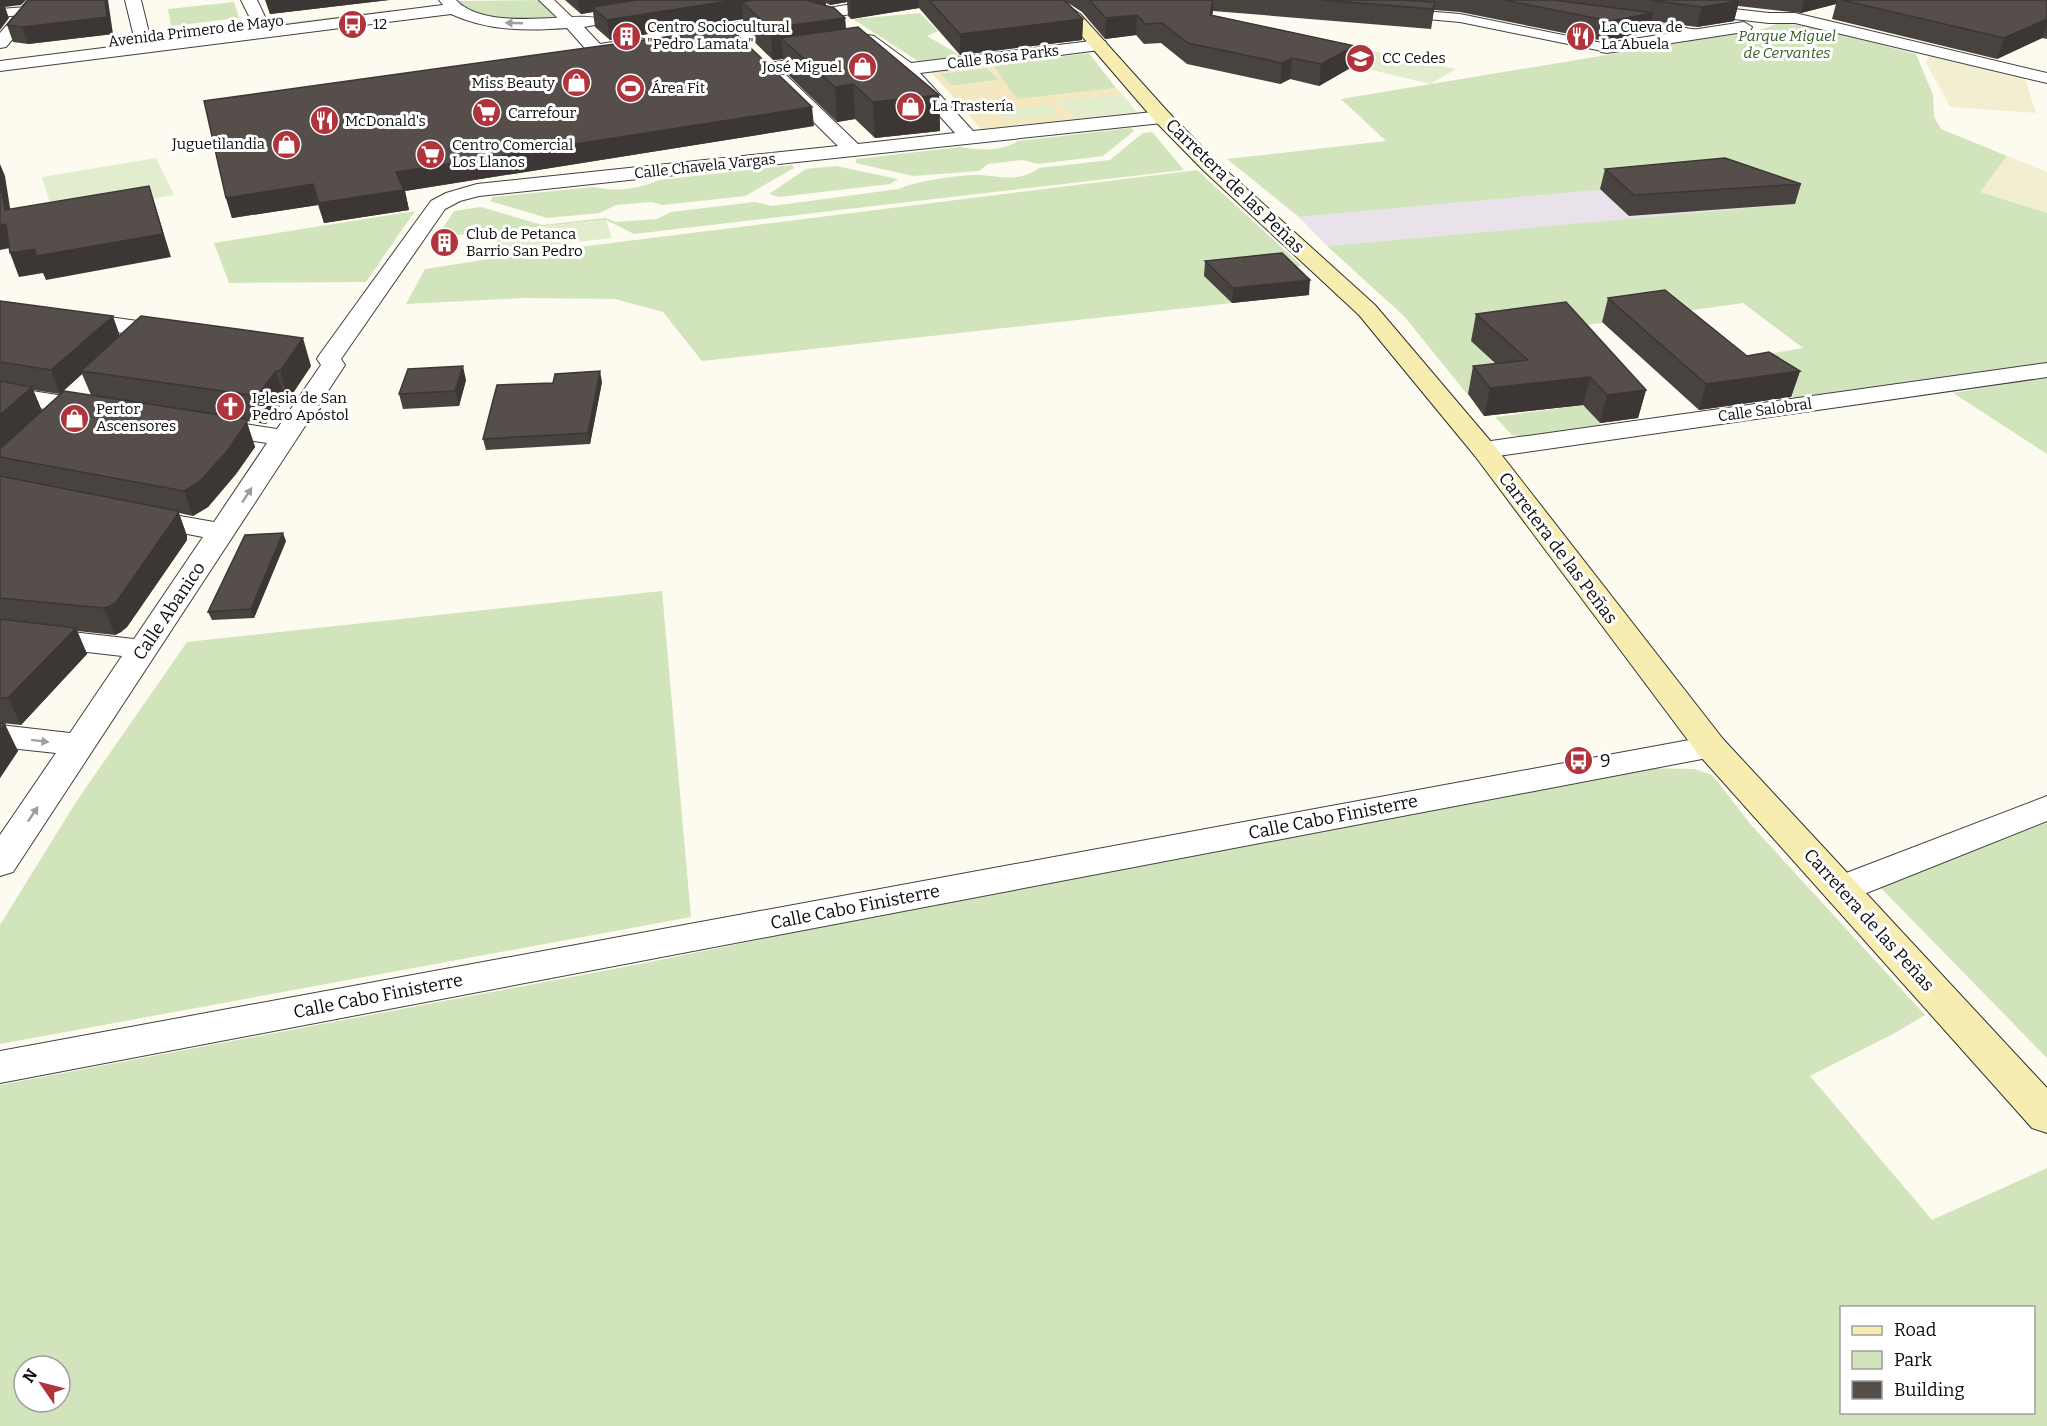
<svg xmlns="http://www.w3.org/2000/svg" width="2047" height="1426" viewBox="0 0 2047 1426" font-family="Bitter,serif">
  <rect width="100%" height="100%" fill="#fdfaef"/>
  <path fill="#eae2eb" d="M1719 179 1797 204 1327 246 1299 217Z"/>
  <path fill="#f1eed1" d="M1929 55 2024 76 2036 113 1950 107 1926 62Z
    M2007 156 2047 172V213L1979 192Z"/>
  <path fill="#d2e4bc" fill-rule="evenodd" d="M546 0 569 19C541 20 474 27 458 1Z
    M234 2 239 18 171 26 168 9Z
    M390 10 393 11 361 16 360 15 0 61 124 46 133 42Z
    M920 13 938 31 927 36 961 56 918 61 853 19Z
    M1779 23 1807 26 1916 54 1933 95 1934 117 1941 129 2007 156 1980 192 2047 213V368L1800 401 1733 360 1803 348 1743 303 1472 341 1519 388 1467 394 1404 316 1327 246 1795 204 1719 179 1299 217 1227 159 1386 141 1341 99 1763 29Z
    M1089 53 1116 88 961 106 1003 80 993 65Z
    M987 68 999 80 951 86 940 74Z
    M1131 128 1134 131 1103 156 1038 164 1022 160 988 164 979 171 913 176 856 163V159L960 147C979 150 1002 152 1018 141Z
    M1152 132 1184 170 634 234 606 220 437 237 454 211 481 207 542 225 605 218 616 222 657 219 671 212 755 202 772 206 899 189C915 181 962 174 981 175 1002 177 1020 182 1039 168L1110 160 1143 133Z
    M792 165 794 168 745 196 663 205 651 202 616 205 600 213 547 218 490 201 493 197 594 187C616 192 639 189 659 180Z
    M836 166 898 179 890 184 779 197 769 194 806 169Z
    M1197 170 1302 266 1205 276 1232 303 702 361 663 312 615 299 524 298 406 304 425 269 515 255Z
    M415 211 366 282 229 283 214 243Z
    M2047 377V454L1953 393Z
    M1583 405 1604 428 1529 437 1512 435 1495 417Z
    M662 591 691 917 0 1044V925L76 802 187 642Z
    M1641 768 1695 769 1712 775 1752 826 1925 1015 1893 1034 1810 1076 1932 1220 2047 1168V1426H0V1085L640 964 998 891ZM1842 1308H2034V1412H1842ZM24 1366H60V1402H24Z
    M2047 816V1058L1876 883Z"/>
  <path fill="#f4e8c0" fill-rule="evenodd" d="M993 65 1017 99 1116 88 1123 95 1058 100 1076 119 981 129 931 72ZM987 68 998 80 952 86 941 74Z"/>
  <path fill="#e2edcd" d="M1359 48 1456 69 1430 84 1335 61Z
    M1123 95 1137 112 1076 119 1058 100Z
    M1049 105 1057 114 1006 120 999 111Z
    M156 158 174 195 54 216 42 177Z
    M606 220 612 238 498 251 495 232Z"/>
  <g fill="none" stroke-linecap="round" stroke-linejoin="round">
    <defs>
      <path id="pedestrian" d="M539 0H554L579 24 577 27H567Z
        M27 7 34 11 32 14 0 17V9Z
        M1398 9 1460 14 1607 44 1614 48 1607 52 1460 22 1393 16 1391 13 1393 10Z
        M1615 17 1698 30 1705 34 1698 38 1610 24 1608 21 1610 18Z
        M820 56 827 60 825 63 768 71 761 67 768 63Z"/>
      <path id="minor" d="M28 0H45L6 47 0 48V33Z
        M125 0H141L150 37 148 41H136L134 37Z
        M241 0H257L268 23 266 26H254Z
        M439 0H456C489 36 591 7 602 21L600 24 584 27 600 44 638 38 644 39 646 43 644 47 596 55 590 54 567 28C528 31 487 31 451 14L0 71V61L443 5Z
        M877 0H914L906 5 686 41 678 36 686 31Z
        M1604 0H1654L1769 13H1795L2047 73V83L1795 23H1769L1612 5Z
        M1744 22 1752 27 1750 31 1607 53 1601 52 1598 48 1601 44 1607 43Z
        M868 35 874 36 911 63 1099 40 1105 41 1107 45 1105 49 1099 50 920 73 973 131 1162 111 1169 113 1171 117 1169 121 1162 123 479 196 460 201 445 209 341 359 345 365 13 872 0 876V835L56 753 0 747V725L70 733 122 656 0 642V624L134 639 203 537 130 523 126 517 130 511 140 509 214 522 267 443 197 432 193 426 197 420 206 418 277 429 321 365 317 359 320 354 431 201 446 193 477 184 838 146 774 83 771 79 774 75H786L858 144 955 133 901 73 862 44 860 40 862 36Z
        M0 302 174 326 182 328 186 333 182 338 174 340 0 316Z
        M2047 363V377L1484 458 1475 456 1471 450 1475 444 1484 442Z
        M0 386 96 401 105 404 109 409 105 414 96 417 0 402Z
        M1711 736 1723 739 1728 747 1723 755 0 1083V1051Z
        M2047 796V821L1854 898 1841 902 1828 898 1822 889 1828 880Z"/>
      <path id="secondary" d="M1041 0H1060L1080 14 1169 113 1218 163 1375 305 1493 444 1723 739 2047 1088V1133L2032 1128 1699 755 1475 456 1359 315 1204 171 1155 121 1068 20Z"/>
    </defs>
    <use href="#pedestrian" stroke="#404040" stroke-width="2"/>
    <use href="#minor" stroke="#404040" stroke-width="2"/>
    <use href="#secondary" stroke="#2f2f2f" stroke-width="2"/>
    <use href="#pedestrian" fill="#fff" fill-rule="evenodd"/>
    <use href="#minor" fill="#fff" fill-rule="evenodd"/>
    <use href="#secondary" fill="#f7edb1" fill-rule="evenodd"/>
  </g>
  <path fill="#494340" d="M265 0H389L270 14Z
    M565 0H2047V39L2042 38 1997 59 1832 19 1836 4 1801 13 1738 6 1734 21 1697 27 1651 21 1648 33 1604 41 1460 12 1434 10 1431 29 1213 11 1212 15 1355 46 1352 67 1319 86 1290 79 1280 84 1187 64 1161 43 1144 44 1136 35 1105 39 1082 12 1068 3 1083 19 1082 40 960 55 919 8 851 19 848 16 847 2 830 5 826 3V6L845 18 846 29 939 95 940 131 875 138 855 119 837 122 784 71 783 59 773 60 745 33 743 19 610 40 595 27 593 12 581 14Z
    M7 25 113 34 28 44 13 42Z
    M814 126 405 191 409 210 324 223 318 205 232 218 226 198Z
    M1605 169 1801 184 1795 204 1629 216 1600 189Z
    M1205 261 1309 295 1232 303 1204 276Z
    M1608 298 1747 356 1800 371 1791 397 1699 410 1602 322Z
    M0 301 120 336 311 366 289 399H285L266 424 246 421 255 447 236 474 208 507 193 516 179 513 187 536V540L127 627 121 632 115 635 77 631 87 654 21 725 1 723 18 751 0 778V449L91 395 82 374 60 394 33 390 42 411 0 449Z
    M1476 314 1646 390 1638 418 1600 423 1583 405 1484 416 1468 394 1473 366 1496 364 1471 341Z
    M466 380 459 406 403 409 399 394Z
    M602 382 590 444 486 450 483 439 553 383Z
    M286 541 254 618 212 620 208 612Z"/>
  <path fill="#3c3734" d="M0 0H26L21 5 5 7 9 18 0 30Z
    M105 0H108L113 34 28 44 22 27Z
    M266 0H389L270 14Z
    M578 0H685L592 7 593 12 581 14Z
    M735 0H825L827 20 845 18 847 50 781 38 783 59 773 60 770 28 742 2 743 19 610 40 607 20Z
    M830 0H847V2L830 5Z
    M850 0H918L919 8 851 19Z
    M1213 0V11L1209 35 1210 15Z
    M1804 0H1837L1836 4 1801 13Z
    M1739 1 1734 21 1697 27 1702 7Z
    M1435 2 1432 22 1431 29 1433 9Z
    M1653 13 1648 33 1604 41 1609 21Z
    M1137 15 1136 35 1105 39 1106 18Z
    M1083 19 1082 40 960 55V34Z
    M2047 19V25L2042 38 1997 59 2004 38Z
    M1355 46 1352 67 1319 86 1321 64Z
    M1292 58 1290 79 1280 84 1282 63Z
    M853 84 855 119 837 122 835 87Z
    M939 95 940 131 875 138 873 102Z
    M812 107 814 126 405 191 409 210 324 223 319 203 396 172Z
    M0 164 5 176 14 233 5 210 0 179Z
    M313 184 318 205 232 218 226 198Z
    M149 186 171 257 46 280 43 273 19 277 10 253Z
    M6 224 15 247 0 250V225Z
    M1310 280 1309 295 1232 303 1233 288Z
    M113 316 121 339 81 371 82 374 60 394 51 370Z
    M303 338 311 366 289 399 280 371Z
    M463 366 466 380 459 406 455 391Z
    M276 371 285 399 266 424 257 396Z
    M600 371 602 382 590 444 588 433Z
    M1800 371 1791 397 1699 410 1706 384Z
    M1590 377 1583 405 1484 416 1490 388Z
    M32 387 42 411 0 449V415Z
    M1646 390 1638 418 1600 423 1607 395Z
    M246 419 255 447 236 474 208 507 193 516 184 491Z
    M178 511 187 536V540L127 627 121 632 115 635 104 608Z
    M283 533 286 541 254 618 251 609Z
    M76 628 87 654 21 725 8 698Z
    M5 724 18 751 0 778V731Z"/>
  <path fill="#554e4b" stroke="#3c3734" stroke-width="1.5" d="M28 0H105L107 17 22 27 7 25Z
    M637 0H735L607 20 592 7Z
    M754 0H806L834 8 845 18 770 28 742 2Z
    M929 0H1064L1083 19 960 34Z
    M1089 0H1213L1210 15 1355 46 1321 64 1292 58 1282 63 1188 43 1162 23 1145 24 1137 15 1106 18Z
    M1322 0H1401L1435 2 1433 9Z
    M1504 0H1554L1653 13 1609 21Z
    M1650 0H1727L1739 1 1702 7Z
    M1842 0H2047V19L2004 38Z
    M858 27 939 95 873 102 853 84 835 87 781 38Z
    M730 28 812 107 396 172 404 190 376 194 319 203 313 184 226 198 204 101Z
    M1725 158 1801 184 1634 195 1605 169Z
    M0 179 5 210 149 186 163 234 36 256 35 249 10 253 6 224 0 225Z
    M1282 253 1310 280 1233 288 1205 261Z
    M1665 290 1747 356 1769 352 1800 371 1706 384 1608 298Z
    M0 301 113 316 51 370 0 362Z
    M1566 302 1646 390 1607 395 1590 377 1490 388 1473 366 1528 360 1476 314Z
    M141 316 303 338 280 371H276L257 396 81 371Z
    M463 366 455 391 399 394 408 369Z
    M600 371 588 433 483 439 497 385 553 383 555 374Z
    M0 381 32 387 0 415Z
    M64 391 246 419 247 422 228 450 199 482 184 491 0 457V449Z
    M0 476 178 511 177 515 117 601 110 606 104 608 0 598Z
    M283 533 251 609 208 612 245 535Z
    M0 619 76 628 8 698H0Z
    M0 723 5 724 0 731Z"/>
  <defs><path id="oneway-solid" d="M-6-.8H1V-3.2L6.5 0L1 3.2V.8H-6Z" transform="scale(1.5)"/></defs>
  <g fill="#9e9e9e">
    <use href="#oneway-solid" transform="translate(514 23) rotate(-178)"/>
    <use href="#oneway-solid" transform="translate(247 495) rotate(-57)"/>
    <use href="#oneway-solid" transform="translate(40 741) rotate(7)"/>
    <use href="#oneway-solid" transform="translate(33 814) rotate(-56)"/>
  </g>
  <defs>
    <symbol id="bus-disc" viewBox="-11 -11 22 22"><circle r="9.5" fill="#af343c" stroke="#fff"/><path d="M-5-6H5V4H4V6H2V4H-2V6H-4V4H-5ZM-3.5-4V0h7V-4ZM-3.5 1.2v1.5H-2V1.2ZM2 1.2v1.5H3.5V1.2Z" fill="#fff"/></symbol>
    <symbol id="building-disc" viewBox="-11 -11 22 22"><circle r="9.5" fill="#af343c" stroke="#fff"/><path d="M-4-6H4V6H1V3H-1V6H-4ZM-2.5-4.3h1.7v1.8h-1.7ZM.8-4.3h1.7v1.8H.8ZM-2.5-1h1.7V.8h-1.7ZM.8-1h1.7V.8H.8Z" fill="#fff"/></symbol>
    <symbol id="restaurant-disc" viewBox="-11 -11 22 22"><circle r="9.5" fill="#af343c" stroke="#fff"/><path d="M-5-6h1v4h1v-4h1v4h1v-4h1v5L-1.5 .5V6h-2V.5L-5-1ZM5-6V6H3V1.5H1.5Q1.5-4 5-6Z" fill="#fff"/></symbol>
    <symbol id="school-disc" viewBox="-11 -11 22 22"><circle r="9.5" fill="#af343c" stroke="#fff"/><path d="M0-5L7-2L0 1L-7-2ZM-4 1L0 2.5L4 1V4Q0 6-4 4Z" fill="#fff"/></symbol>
    <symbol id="shop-disc" viewBox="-11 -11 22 22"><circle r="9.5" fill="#af343c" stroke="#fff"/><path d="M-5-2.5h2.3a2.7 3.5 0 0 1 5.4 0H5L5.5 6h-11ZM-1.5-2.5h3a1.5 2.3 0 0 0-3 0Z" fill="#fff"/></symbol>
    <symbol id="stadium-disc" viewBox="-11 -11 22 22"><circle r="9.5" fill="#af343c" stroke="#fff"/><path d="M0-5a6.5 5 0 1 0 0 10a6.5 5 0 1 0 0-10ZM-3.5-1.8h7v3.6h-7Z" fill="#fff"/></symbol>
    <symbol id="supermarket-disc" viewBox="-11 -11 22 22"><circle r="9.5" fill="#af343c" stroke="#fff"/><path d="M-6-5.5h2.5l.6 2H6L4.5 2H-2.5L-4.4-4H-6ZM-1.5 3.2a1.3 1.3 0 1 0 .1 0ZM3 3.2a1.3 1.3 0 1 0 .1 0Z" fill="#fff"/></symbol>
    <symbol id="church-disc" viewBox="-11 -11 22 22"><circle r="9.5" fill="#af343c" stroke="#fff"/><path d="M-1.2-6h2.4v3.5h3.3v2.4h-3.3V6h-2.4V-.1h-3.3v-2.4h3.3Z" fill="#fff"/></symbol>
  </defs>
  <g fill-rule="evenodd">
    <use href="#bus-disc" x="336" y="8" width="33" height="33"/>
    <use href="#building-disc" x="610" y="20" width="33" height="33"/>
    <use href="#restaurant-disc" x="1564" y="20" width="33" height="33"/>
    <use href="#school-disc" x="1344" y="42" width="33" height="33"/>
    <use href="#shop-disc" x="846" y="50" width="33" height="33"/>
    <use href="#shop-disc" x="560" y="66" width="33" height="33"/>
    <use href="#stadium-disc" x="614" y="72" width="33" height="33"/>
    <use href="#shop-disc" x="894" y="90" width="33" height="33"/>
    <use href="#supermarket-disc" x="470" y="96" width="33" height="33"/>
    <use href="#restaurant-disc" x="308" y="104" width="33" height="33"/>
    <use href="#shop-disc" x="270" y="128" width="33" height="33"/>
    <use href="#supermarket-disc" x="414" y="138" width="33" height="33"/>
    <use href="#building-disc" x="428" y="226" width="33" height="33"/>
    <use href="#church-disc" x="214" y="390" width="33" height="33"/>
    <use href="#shop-disc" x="58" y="402" width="33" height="33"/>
    <use href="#bus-disc" x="1562" y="744" width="33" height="33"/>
  </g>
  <g text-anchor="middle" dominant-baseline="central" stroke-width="6" stroke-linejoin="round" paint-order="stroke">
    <g font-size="15" fill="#0d0d0d" stroke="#fff" text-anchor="start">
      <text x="373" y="24">12</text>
      <text x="647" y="27">Centro Sociocultural<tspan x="647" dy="17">"Pedro Lamata"</tspan></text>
      <text x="1601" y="27">La Cueva de<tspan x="1601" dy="17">La Abuela</tspan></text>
      <text x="1382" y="58">CC Cedes</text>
      <text x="842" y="67" text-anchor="end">José Miguel</text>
      <text x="555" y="83" text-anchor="end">Miss Beauty</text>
      <text x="651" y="88">Área Fit</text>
      <text x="932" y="106">La Trastería</text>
      <text x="508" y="113">Carrefour</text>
      <text x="345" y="121">McDonald's</text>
      <text x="265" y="144" text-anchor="end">Juguetilandia</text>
      <text x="452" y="145">Centro Comercial<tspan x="452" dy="17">Los Llanos</tspan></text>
      <text x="466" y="234">Club de Petanca<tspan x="466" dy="17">Barrio San Pedro</tspan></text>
      <text x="252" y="398">Iglesia de San<tspan x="252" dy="17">Pedro Apóstol</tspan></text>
      <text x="96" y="409">Pertor<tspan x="96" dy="17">Ascensores</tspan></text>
    </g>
    <g font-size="15" fill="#0d0d0d" stroke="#fff">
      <text transform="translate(196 31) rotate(-7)">Avenida Primero de Mayo</text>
      <text transform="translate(1003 57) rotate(-7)">Calle Rosa Parks</text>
      <text transform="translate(705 166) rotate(-6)">Calle Chavela Vargas</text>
      <text transform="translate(1765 410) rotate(-8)">Calle Salobral</text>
    </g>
    <g font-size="15" font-style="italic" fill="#325e24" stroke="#fff">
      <text x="1787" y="36">Parque Miguel<tspan x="1787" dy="17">de Cervantes</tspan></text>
    </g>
    <g font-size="18" fill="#0d0d0d" stroke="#fff">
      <text transform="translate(1235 186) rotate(44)">Carretera de las Peñas</text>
      <text transform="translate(1558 548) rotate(53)">Carretera de las Peñas</text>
      <text transform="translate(169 611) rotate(-56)">Calle Abanico</text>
      <text transform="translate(1333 817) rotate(-11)">Calle Cabo Finisterre</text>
      <text transform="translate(855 907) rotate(-11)">Calle Cabo Finisterre</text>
      <text transform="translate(1869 920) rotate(48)">Carretera de las Peñas</text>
      <text transform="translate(378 996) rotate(-11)">Calle Cabo Finisterre</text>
    </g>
    <g font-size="18" fill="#0d0d0d" stroke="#fff" text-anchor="start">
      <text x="1600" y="761">9</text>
    </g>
  </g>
  <rect x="1840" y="1306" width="195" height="108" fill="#ffffff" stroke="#9e9e9e" stroke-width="1.5"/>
  <rect x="1852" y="1326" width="30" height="9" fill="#f7edb1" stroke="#9e9e9e" stroke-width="1.5"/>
  <text x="1894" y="1336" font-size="18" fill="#0d0d0d">Road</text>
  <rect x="1852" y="1351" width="30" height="18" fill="#d2e4bc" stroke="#9e9e9e" stroke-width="1.5"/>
  <text x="1894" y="1366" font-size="18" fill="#0d0d0d">Park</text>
  <rect x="1852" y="1381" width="30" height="18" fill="#554e4b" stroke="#9e9e9e" stroke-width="1.5"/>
  <text x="1894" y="1396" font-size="18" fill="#0d0d0d">Building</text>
  <g transform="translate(42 1384) rotate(305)"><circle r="28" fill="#ffffff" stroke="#9e9e9e" stroke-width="1.5"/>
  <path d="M0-4.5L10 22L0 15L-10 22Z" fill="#af343c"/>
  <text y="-9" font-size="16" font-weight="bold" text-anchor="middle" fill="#0d0d0d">N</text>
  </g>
</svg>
